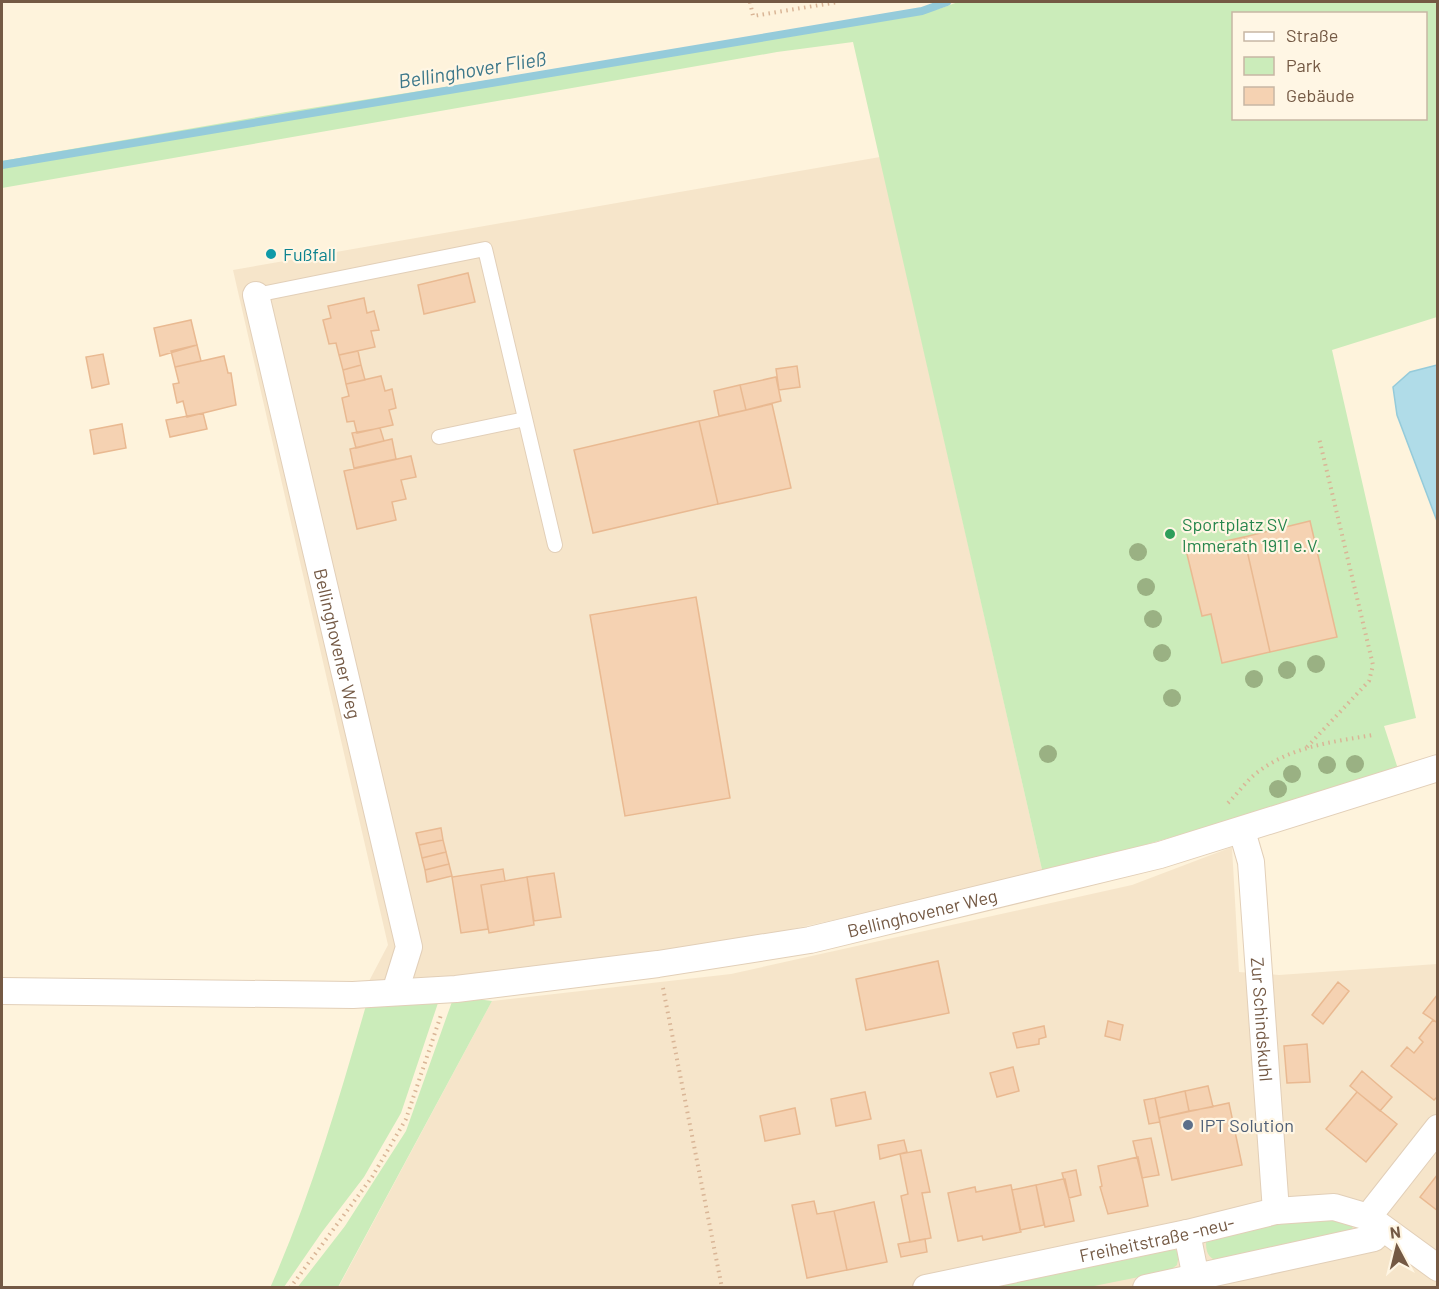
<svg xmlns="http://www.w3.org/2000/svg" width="1439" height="1289" viewBox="0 0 1439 1289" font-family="Barlow,sans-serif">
  <rect width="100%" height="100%" fill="#fef3dc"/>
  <path fill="#f6e5ca" d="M880 157 1043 874 697 950 367 985 388 945 233 270Z
    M1232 847 1239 972 1279 975 1437 964V1287L338 1288 492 1001 731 974 1132 885Z"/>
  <path fill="#cbecba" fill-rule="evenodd" d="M958 2H1437V317L1332 350 1416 718 1384 726 1399 772 1043 874 853 42 777 52 2 188V161L286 112 939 9ZM1234 14H1426V118H1234Z
    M454 996 492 1001 338 1287 297 1288 345 1226 406 1131Z
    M440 997 401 1113 364 1177 322 1232 284 1287 270 1288C311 1196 339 1099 367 1002Z
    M1303 1217 1329 1218 1352 1224 1353 1231 1217 1261C1207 1257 1206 1251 1206 1241Z
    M1173 1246 1179 1255 1177 1265 1169 1271 1089 1287 960 1288Z"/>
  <path fill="#b0dce8" stroke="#95cbda" stroke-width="1.5" d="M1437 365H1438L1437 521 1397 415 1393 387 1410 372Z"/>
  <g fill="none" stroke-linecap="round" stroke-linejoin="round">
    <path stroke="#95cbda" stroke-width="8" d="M2 165 922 11 947 2"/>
  </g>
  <path fill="#f5d2b2" stroke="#e9b991" stroke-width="1.5" d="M468 273 475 302 424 314 418 285Z
    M364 298 367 313 374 311 379 330 371 331 375 347 339 355 336 343 329 344 323 320 331 318 328 306Z
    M191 320 197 345 160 356 154 328Z
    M197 345 201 361 175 367 171 351Z
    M358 351 361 365 343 370 339 355Z
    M103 354 109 384 92 388 86 357Z
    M224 356 228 373H231L236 405 187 417 183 401 177 403 173 384 179 383 175 367Z
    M361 365 365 380 346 384 343 370Z
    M797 366 800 387 779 390 776 369Z
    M381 376 385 391 392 389 396 408 389 410 393 425 357 433 354 421 347 422 342 398 349 396 346 384Z
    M776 377 781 401 746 410 740 385Z
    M740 385 746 410 719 416 714 391Z
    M772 404 791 488 718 504 699 421Z
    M203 413 207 429 170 437 166 420Z
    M699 421 718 504 593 533 574 450Z
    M122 424 126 448 94 454 90 430Z
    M380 428 384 441 356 448 352 433Z
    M392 439 396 459 354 468 350 449Z
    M411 456 416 477 401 480 406 499 392 502 396 520 357 529 344 471Z
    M1310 521 1337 637 1270 652 1244 537Z
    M1244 537 1270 652 1222 663 1211 614 1202 616 1186 550Z
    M696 597 730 798 625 816 590 615Z
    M441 828 443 840 419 845 416 833Z
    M443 840 446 852 422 858 419 845Z
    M446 852 449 864 425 870 422 858Z
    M449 864 452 876 427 882 425 870Z
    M503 869 505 881 481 885 488 929 461 933 452 877Z
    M554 873 561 917 534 921 527 877Z
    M527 877 534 925 489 933 481 885Z
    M938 961 949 1013 866 1030 856 979Z
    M1338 982 1349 991 1323 1024 1312 1015Z
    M1438 994V1023L1423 1013Z
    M1433 1020 1438 1023V1096L1434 1100 1391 1066 1407 1047 1414 1053 1423 1042 1419 1038Z
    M1108 1021 1123 1025 1120 1040 1105 1036Z
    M1044 1026 1046 1037 1039 1039V1044L1017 1048 1013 1033Z
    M1307 1044 1310 1082 1287 1083 1284 1046Z
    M1013 1067 1019 1091 997 1097 990 1073Z
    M1362 1071 1392 1097 1380 1111 1350 1086Z
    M1208 1086 1213 1107 1189 1111 1185 1091Z
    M1185 1091 1189 1111 1159 1118 1155 1098Z
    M865 1092 871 1119 836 1126 831 1099Z
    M1357 1092 1397 1124 1366 1162 1326 1129Z
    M1155 1098 1160 1122 1149 1124 1144 1100Z
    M1229 1103 1242 1165 1172 1180 1159 1118Z
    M795 1108 800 1134 765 1141 760 1116Z
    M1151 1138 1159 1175 1142 1178 1133 1141Z
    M904 1140 907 1152 880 1159 878 1145Z
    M921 1150 930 1192 922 1193 931 1238 910 1242 901 1196 908 1194 900 1154Z
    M1138 1157 1148 1206 1108 1214 1100 1187 1102 1186 1098 1166Z
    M1076 1170 1081 1195 1069 1198 1062 1173Z
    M1438 1174V1211L1420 1197Z
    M1063 1179H1065L1074 1221 1045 1227 1036 1185Z
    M1011 1185 1021 1232 983 1240 982 1236 958 1241 948 1193 975 1187 976 1192Z
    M1036 1185 1044 1225 1020 1230 1012 1190Z
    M814 1201 817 1214 834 1211 847 1270 807 1278 792 1205Z
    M874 1202 887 1262 847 1270 834 1211Z
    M925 1239 927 1252 901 1257 898 1244Z"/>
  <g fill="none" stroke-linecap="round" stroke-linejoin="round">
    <defs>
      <path id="service" d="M256 295 485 249 555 545
        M439 437 525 419"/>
      <g id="minor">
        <path id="s1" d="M256 295 409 947 395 992"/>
        <path id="s2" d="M1242 831 1251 862 1276 1211"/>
        <path id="s3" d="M2 991 353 995 456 989 658 964 810 940 1160 855 1438 768"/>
        <path d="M1368 1217 1438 1128"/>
        <path d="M1187 1233 1198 1288"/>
        <path id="s4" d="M926 1288 1187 1233 1276 1211 1334 1207 1368 1217 1438 1268"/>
        <path d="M1146 1288 1374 1238 1382 1228"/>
      </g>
    </defs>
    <use href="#service" stroke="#e2cfb8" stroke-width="16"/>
    <use href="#minor" stroke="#e2cfb8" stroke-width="28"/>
    <path stroke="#d9b596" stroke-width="4" stroke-dasharray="1.5 4.5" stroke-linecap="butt" d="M750 2 753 16 838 2
      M1307 747 1369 681 1373 665 1319 438
      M1228 803C1237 794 1245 783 1254 775 1288 747 1331 742 1373 735
      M663 988 722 1288
      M290 1288 372 1177 406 1119 441 1015"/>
    <use href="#service" stroke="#fff" stroke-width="14"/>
    <use href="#minor" stroke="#fff" stroke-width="26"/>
  </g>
  <g fill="#9ab183">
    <circle cx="1138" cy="552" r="9"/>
    <circle cx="1146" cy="587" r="9"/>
    <circle cx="1153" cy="619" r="9"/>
    <circle cx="1162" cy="653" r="9"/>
    <circle cx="1316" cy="664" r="9"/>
    <circle cx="1287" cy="670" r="9"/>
    <circle cx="1254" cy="679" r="9"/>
    <circle cx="1172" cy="698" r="9"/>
    <circle cx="1048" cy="754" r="9"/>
    <circle cx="1355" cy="764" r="9"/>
    <circle cx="1327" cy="765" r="9"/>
    <circle cx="1292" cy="774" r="9"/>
    <circle cx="1278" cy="789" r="9"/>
  </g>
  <circle fill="#0f9aa8" stroke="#fff6e4" stroke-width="2" cx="271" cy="254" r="6"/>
  <circle fill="#2e9e5b" stroke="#fff6e4" stroke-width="2" cx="1170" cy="534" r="6"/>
  <circle fill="#5c6f8a" stroke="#fff6e4" stroke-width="2" cx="1188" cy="1125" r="6"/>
  <g text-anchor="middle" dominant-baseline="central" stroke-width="4.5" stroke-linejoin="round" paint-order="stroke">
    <g font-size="18" fill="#0d838f" stroke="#fff6e4" text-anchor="start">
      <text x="283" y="254">Fußfall</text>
    </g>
    <g font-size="18" fill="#27864d" stroke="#fff6e4" text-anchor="start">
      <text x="1182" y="524">Sportplatz SV<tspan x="1182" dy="21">Immerath 1911 e.V.</tspan></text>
    </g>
    <g font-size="18" fill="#745944" stroke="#fff6e4">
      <text stroke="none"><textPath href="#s1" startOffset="358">Bellinghovener Weg</textPath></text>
      <text stroke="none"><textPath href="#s3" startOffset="927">Bellinghovener Weg</textPath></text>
      <text stroke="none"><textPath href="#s2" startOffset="190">Zur Schindskuhl</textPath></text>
      <text stroke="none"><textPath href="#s4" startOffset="236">Freiheitstraße -neu-</textPath></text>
    </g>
    <g font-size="18" fill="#4e5e75" stroke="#fff6e4" text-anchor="start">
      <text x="1200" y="1125">IPT Solution</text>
    </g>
    <g font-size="20" font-style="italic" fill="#3c778a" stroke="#fff6e4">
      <text transform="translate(472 69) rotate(-9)">Bellinghover Fließ</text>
    </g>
  </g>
  <rect width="1439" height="1289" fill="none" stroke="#745944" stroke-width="6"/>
  <rect x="1232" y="12" width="195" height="108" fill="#fff6e4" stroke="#c7b7a4" stroke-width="1.5"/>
  <rect x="1244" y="32" width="30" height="9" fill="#ffffff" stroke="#c7b7a4" stroke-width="1.5"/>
  <text x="1286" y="42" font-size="18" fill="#745944">Straße</text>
  <rect x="1244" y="57" width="30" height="18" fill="#cbecba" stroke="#c7b7a4" stroke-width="1.5"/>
  <text x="1286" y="72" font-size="18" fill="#745944">Park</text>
  <rect x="1244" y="87" width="30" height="18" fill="#f5d2b2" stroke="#c7b7a4" stroke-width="1.5"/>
  <text x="1286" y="102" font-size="18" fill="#745944">Gebäude</text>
  <g transform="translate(1397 1247) rotate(353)" stroke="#fff6e4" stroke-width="4.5" paint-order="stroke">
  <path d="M0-4.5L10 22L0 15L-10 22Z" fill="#745944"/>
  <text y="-9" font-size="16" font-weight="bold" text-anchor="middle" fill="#745944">N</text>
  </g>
</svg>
